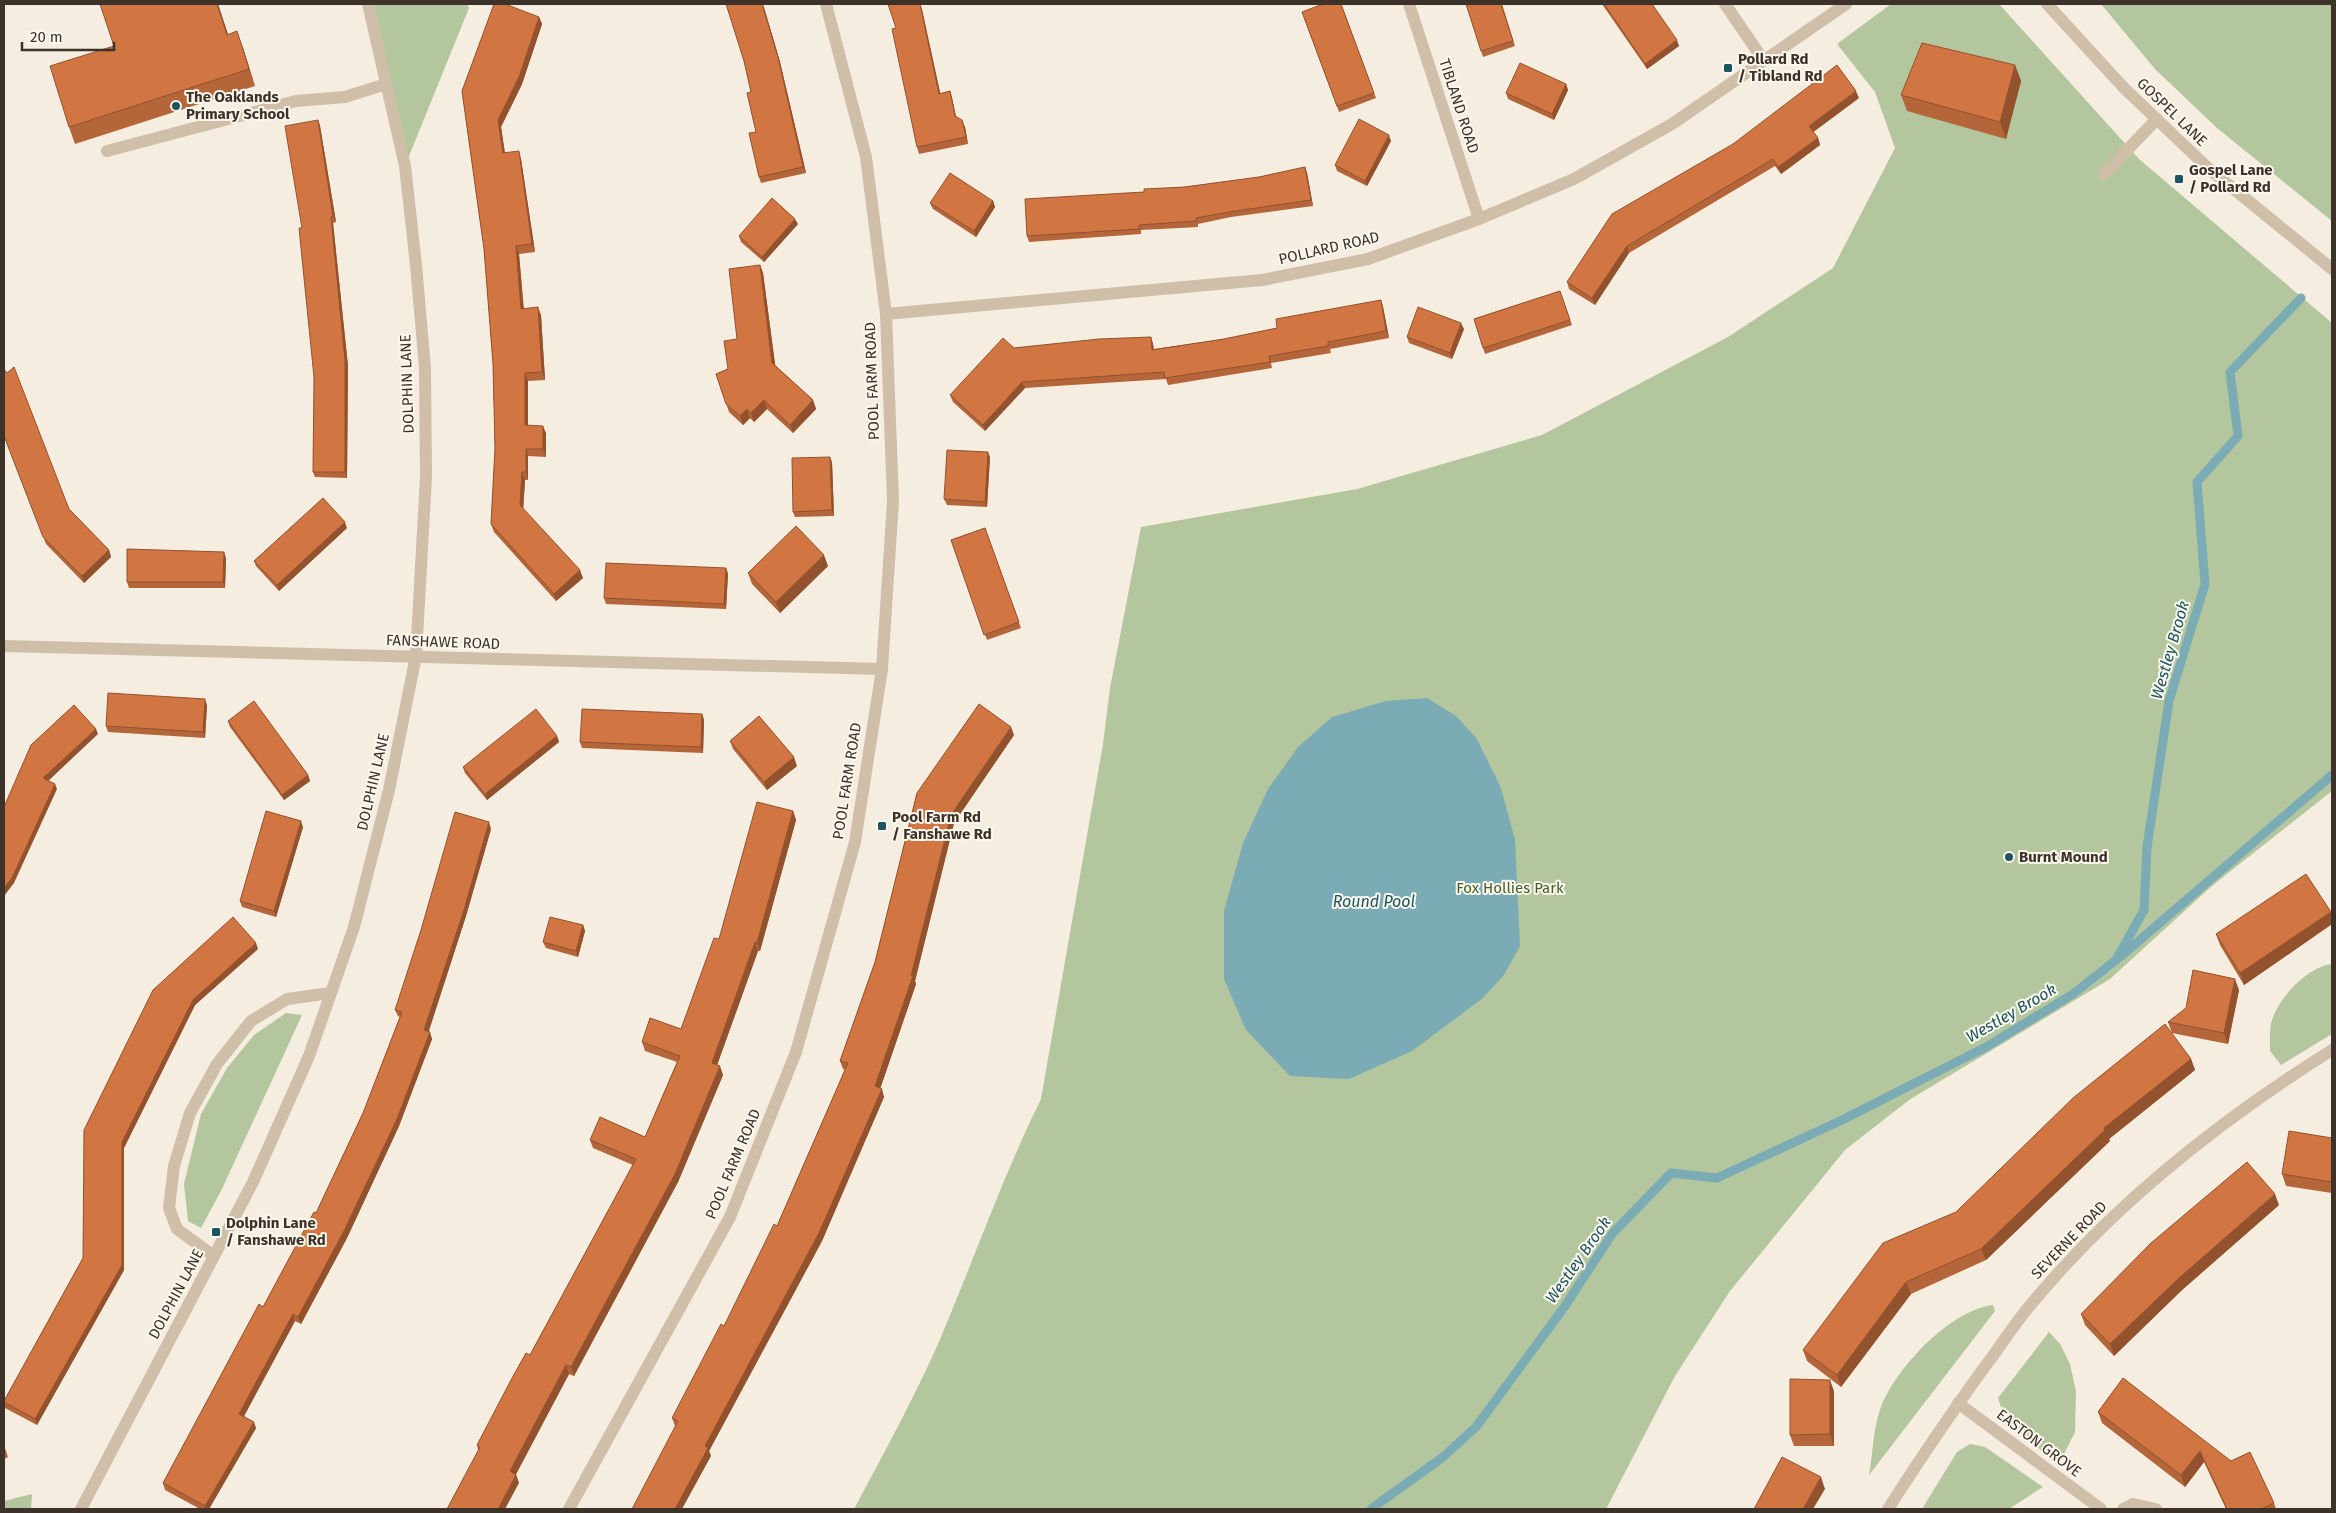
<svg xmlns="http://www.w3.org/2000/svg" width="2336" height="1513" viewBox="0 0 2336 1513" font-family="'Fira Sans',sans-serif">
  <rect width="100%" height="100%" fill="#f5eddf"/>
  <path fill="#b4c69d" d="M368 4H467L469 8 405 166Z
    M1891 4H1999L2139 159 2332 323V791L2213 885 2110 979 1909 1100 1845 1150 1730 1291 1675 1376 1606 1509H854C883 1455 913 1400 938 1344 973 1262 1002 1178 1041 1099L1103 744 1110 688 1141 527 1357 489 1542 435 1728 337 1833 268 1895 148 1875 92 1837 44Z
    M2101 4H2332V221L2217 128 2155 69Z
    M2332 964V1034L2281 1065 2270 1051C2270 1042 2269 1029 2272 1020 2279 998 2307 967 2332 964Z
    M286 1013 302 1015 222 1189 201 1228 188 1221 184 1184 201 1114 227 1068 254 1035Z
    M1993 1305 1995 1311 1869 1475C1873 1454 1873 1428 1881 1407 1896 1368 1950 1310 1993 1305Z
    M2049 1332 2060 1344 2070 1364 2076 1391 2075 1432 2058 1466 2004 1416 1998 1398Z
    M1970 1444 1985 1447 2043 1487 2009 1509H1922L1957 1452Z
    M32 1494 31 1509H4V1501Z"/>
  <path fill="#7bacb5" d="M1427 698 1456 716 1477 739 1501 788 1515 840 1520 946 1504 975 1483 998 1412 1051 1349 1079 1290 1076 1246 1030 1224 979V911L1243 843 1268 789 1298 747 1332 717 1386 701Z"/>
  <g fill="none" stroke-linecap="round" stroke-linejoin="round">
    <path stroke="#7bacb5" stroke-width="9" d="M2120 957 2332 775
      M1371 1509 1443 1457 1476 1427 1565 1306 1612 1234 1671 1173 1717 1178 1842 1120 1986 1047 2073 994 2116 960 2144 910 2147 847 2169 701 2205 584 2197 482 2238 436 2230 372 2301 298"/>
    <path stroke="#cfbfa9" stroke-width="12" d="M107 151 296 101 345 97 386 84
      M2104 174 2157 119
      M214 1256 177 1229 169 1208 174 1166 190 1113 217 1064 251 1021 287 999 331 993"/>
    <path stroke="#cfbfa9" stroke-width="12" d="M1409 4 1479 219
      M1725 4 1764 61
      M886 314 1262 280 1368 259 1479 219 1574 179 1672 124 1846 4
      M4 646 882 669
      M1958 1403 2101 1509
      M569 1509 730 1217 796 1052 855 842 882 669 893 501 886 314 866 157 826 4
      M1888 1509C1922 1456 1957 1404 1995 1353 2007 1336 2019 1318 2033 1302 2117 1201 2222 1119 2332 1050
      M2123 1509 2133 1504 2156 1509"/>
    <path stroke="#cfbfa9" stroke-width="12" d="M2047 4 2124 88 2208 168 2332 269
      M81 1509 253 1182 309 1056 354 927 389 790 416 656 426 477 425 368 416 265 405 166 368 4"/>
  </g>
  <path fill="#b46539" d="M100 4H218L228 34 243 48 255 86 75 144 69 127 114 46Z
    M763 4 780 62 806 173 761 183 759 177 756 132 751 92 744 61Z
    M888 4H920L940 94 950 91 952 98 956 116 965 127 968 144 919 154 917 147 896 28Z
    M1341 4 1376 98 1339 112 1302 12Z
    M1466 4H1502L1515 46 1483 57Z
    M1602 4H1652L1679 46 1647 69Z
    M539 17 542 24 522 84 501 127 505 153 521 159 535 252 519 254 524 309 541 315 545 380 528 381V425L546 433V457L528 456V480H525L523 509 583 578 556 601 494 532 491 524 495 448 493 364 484 249 462 91Z
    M2015 65 2021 81 2006 139 1907 111 1901 95Z
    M1566 84 1568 90 1554 120 1508 99 1506 93Z
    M1859 98 1813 132 1818 138 1820 145 1781 174 1775 166 1629 253 1595 305 1569 289 1567 282Z
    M318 120 320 126 336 222 333 223 348 366 347 478 315 477 313 472Z
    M1391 141 1367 186 1337 171 1335 165Z
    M1305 167 1307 173 1313 206 1231 217 1198 224V227L1141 230V234L1029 242 1027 236 1144 192 1259 177Z
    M993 201 995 207 976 237 933 209 930 203Z
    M798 224 764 262 741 242 739 236Z
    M760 265 763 273 775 365 813 400 816 409 793 433 767 409 754 422 750 418 743 425 729 412 716 374 728 369Z
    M1560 291 1572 325 1485 354 1474 319Z
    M1381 300 1383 307 1389 338 1330 349 1331 353 1271 363 1272 368 1168 385 1166 379 1025 388 985 431 953 402 950 395 1014 348 1151 337 1153 344 1154 349 1224 339 1277 328Z
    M1464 329 1452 359 1409 343 1407 337Z
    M4 436 69 509 109 550 111 557 84 583 46 544Z
    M990 457 987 507 947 505 944 499Z
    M832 462 834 516 795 517 793 512Z
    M347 528 279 591 256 566 254 561Z
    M985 528 1021 628 987 640 951 540Z
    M226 558 225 588H129L127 582Z
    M828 566 780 613 752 584 748 573Z
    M726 568 728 574 726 609 606 604 604 598Z
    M207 705 205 738 108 732 106 726Z
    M702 714 704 720 703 753 582 748 580 742Z
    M228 721 308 775 310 781 284 800 230 727Z
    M1014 735 954 823 915 981 916 984 880 1089 884 1097 822 1241 709 1451 711 1456 675 1426 672 1418 724 1326 777 1226 845 1070 843 1069 840 1061 875 962 917 793Z
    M557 736 559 742 487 800 465 773 463 767Z
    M730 741 797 766 767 790 733 749Z
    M793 811 796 820 760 951H758L717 1065 723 1075 678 1182 574 1376 569 1374 516 1474 519 1483 478 1450 477 1445 530 1355 633 1165 593 1148 590 1140 645 1137 677 1062 645 1051 642 1042 681 1029 719 939Z
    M303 827 276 917 242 907 240 901Z
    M491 829 466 916 428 1032 432 1039 399 1126 347 1238 301 1324 295 1321 244 1416 256 1428 209 1509H200L165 1490 163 1483 316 1213 363 1113 400 1017 398 1016 395 1010Z
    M2331 912 2332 916V924L2244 985 2220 945 2216 934Z
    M583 925 585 931 578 957 546 948 543 942Z
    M258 949 195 1005 124 1148V1270L37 1425 5 1408 4 1401 83 1258 153 990Z
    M2239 990 2228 1044 2172 1033 2168 1022Z
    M2191 1059 2195 1070 2109 1139 2110 1141 1986 1260 1911 1294 1841 1387 1807 1361 1803 1350Z
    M2332 1138V1193L2286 1186 2282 1174Z
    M2279 1205 2182 1290 2114 1356 2085 1325 2081 1314Z
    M2123 1378 2274 1503 2276 1509H2226L2204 1462 2185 1487 2102 1423 2098 1412Z
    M1834 1391V1446H1794L1790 1435Z
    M4 1445 8 1457 4 1459Z"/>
  <path fill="#92522e" d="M217 4H218L233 51 227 35Z
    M763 4 780 62 806 173 803 167Z
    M920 4 922 9 942 101 939 94Z
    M539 17 542 24 522 84 501 127 506 161 503 153 498 120Z
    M237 31 243 48 255 86 249 69Z
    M1677 40 1679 46 1647 69 1645 64Z
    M2015 65 2021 81 2006 139 2000 122Z
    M1566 84 1568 90 1554 120 1552 114Z
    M950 91 952 98 957 123 955 116Z
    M1856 91 1859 98 1812 133 1809 126Z
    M318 120 320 126 336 222 333 216Z
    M962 120 965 127 968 144 966 137Z
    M1389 135 1391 141 1367 186 1365 181Z
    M1818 138 1820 145 1781 174 1778 167Z
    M519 151 521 159 535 252 532 244Z
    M1305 167 1307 173 1313 206 1311 200Z
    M993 201 995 207 976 237 974 231Z
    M331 217 333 223 348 366 347 478 345 472Z
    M795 219 798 224 764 262 762 257Z
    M516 246 519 254 524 317 521 309Z
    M1627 246 1629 253 1595 305 1592 298Z
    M760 265 763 273 776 371 772 363Z
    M1381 300 1383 307 1389 338 1386 331Z
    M538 307 541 315 545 380 542 372Z
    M1461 323 1464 329 1452 359 1450 353Z
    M1151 337 1153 344 1154 356 1152 350Z
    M525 373 528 381V433L525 425Z
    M1022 382 1025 388 985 431 983 425Z
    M764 400 767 409 754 422 751 413Z
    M813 400 816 409 793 433 790 425Z
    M747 409 750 418 743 425 740 416Z
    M543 426 546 433V457L543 449Z
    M526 449 528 456V480L526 472Z
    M988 452 990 457 987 507 985 502Z
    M830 457 832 462 834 516 832 510Z
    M522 472 525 480 523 513 520 505Z
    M345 522 347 528 279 591 277 585Z
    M109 550 111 557 84 583 82 576Z
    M224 552 226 558 225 588 223 582Z
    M824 555 828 566 780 613 776 602Z
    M726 568 728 574 726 609 724 604Z
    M580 570 583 578 556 601 554 594Z
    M205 699 207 705 205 738 203 732Z
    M702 714 704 720 703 753 701 747Z
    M1011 727 1014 735 954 823 915 981 916 984 878 1095 875 1086 911 976 951 815Z
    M96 729 98 734 45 784 43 778Z
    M557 736 559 742 487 800 485 794Z
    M794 757 797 766 767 790 764 782Z
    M308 775 310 781 284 800 282 795Z
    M55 784 57 789 14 883 4 896V888Z
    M793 811 796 820 760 951 757 943Z
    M301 821 303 827 276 917 274 911Z
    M489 822 491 829 466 916 427 1037 424 1030Z
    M2331 912 2332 916V924L2244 985 2240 973Z
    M583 925 585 931 578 957 576 951Z
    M755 942 758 951 715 1071 712 1063Z
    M256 943 258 949 195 1005 124 1148V1270L37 1425 35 1419 122 1142 193 1000Z
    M2235 979 2239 990 2228 1044 2224 1033Z
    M430 1032 432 1039 399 1126 347 1238 301 1324 298 1317Z
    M2191 1059 2195 1070 2109 1139 2110 1141 1986 1260 1981 1249 2104 1128Z
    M720 1066 723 1075 678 1182 574 1376 571 1367Z
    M882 1089 884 1097 822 1241 709 1451 711 1456 682 1509H675L705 1446Z
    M2275 1194 2279 1205 2182 1290 2114 1356 2110 1344 2178 1279Z
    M1906 1282 1911 1294 1841 1387 1837 1375Z
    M293 1314 295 1321 242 1420 239 1414Z
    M566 1365 569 1374 513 1480 510 1471Z
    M1830 1380 1834 1391V1446L1830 1434Z
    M254 1422 256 1428 209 1509H206L205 1506Z
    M2200 1451 2204 1462 2185 1487 2181 1475Z
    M516 1475 519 1483 505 1509H498Z
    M1821 1477 1825 1489 1813 1509H1803Z"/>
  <path fill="#d17542" stroke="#92522e" d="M100 4H217L227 35 237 31 249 69 69 127 50 66 114 46Z
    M494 4H505L539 17 519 77 498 120 503 153 519 151 532 244 516 246 521 309 538 307 542 372 525 373V425L543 426V449H526V472H522L520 505 580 570 554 594 491 524 495 448 493 364 484 249 462 91Z
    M726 4H762L778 57 803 167 759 177 749 133 756 132 747 93 751 92 744 61Z
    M888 4H920L939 94 950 91 955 116 962 120 966 137 917 147 892 29 896 28Z
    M1323 4H1341L1374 93 1337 106 1302 12Z
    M1466 4H1501L1513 41 1481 51Z
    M1604 4H1652L1677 40 1645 64Z
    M1922 43 2015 65 2000 122 1901 95Z
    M1520 63 1566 84 1552 114 1506 93Z
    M1837 65 1856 91 1809 126 1818 138 1778 167 1773 159 1627 246 1592 298 1567 282 1612 214 1733 144Z
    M1359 119 1389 135 1365 181 1335 165Z
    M318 120 333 216 331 217 345 360V472H313L314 377 299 228H302L285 126Z
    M1305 167 1311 200 1229 212 1196 218V221L1139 225V229L1027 236 1025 199 1144 192V189L1185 187 1259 177Z
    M950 173 993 201 974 231 930 203Z
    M772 198 795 219 762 257 739 236Z
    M760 265 772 363 813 400 790 425 764 400 751 413 747 409 740 416 726 404 716 374 728 369 724 341 737 339 729 269Z
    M1560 291 1570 320 1483 348 1474 319Z
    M1381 300 1386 331 1328 342V346L1269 356 1270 362 1165 378 1164 372 1022 382 983 425 950 395 1003 338 1014 348 1099 339 1151 337 1152 350 1224 339 1277 328 1276 319Z
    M1418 307 1461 323 1450 353 1407 337Z
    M14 367 69 509 109 550 82 576 43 537 4 436V369L7 373Z
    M947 450 988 452 985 502 944 499Z
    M830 457 832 510 793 512 792 458Z
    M323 498 345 522 277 585 254 561Z
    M796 526 824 555 776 602 748 573Z
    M985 528 1019 622 984 635 951 540Z
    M127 549 224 552 223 582H127Z
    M606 563 726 568 724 604 604 598Z
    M108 693 205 699 203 732 106 726Z
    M254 701 308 775 282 795 228 721Z
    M979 704 1011 727 951 815 911 976H913L875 1086 882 1089 819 1233 705 1446 708 1448 675 1509H632L678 1421 672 1418 721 1324 724 1326 774 1224 777 1226 848 1063 840 1061 875 962 917 793Z
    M74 705 96 729 43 778 55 784 12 878 4 888V807L31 745Z
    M536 709 557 736 485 794 463 767Z
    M582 709 702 714 701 747 580 742Z
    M759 716 794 757 764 782 730 741Z
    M757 802 793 811 757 943 755 942 712 1063 720 1066 675 1174 571 1367 566 1365 510 1471 516 1475 498 1509H447L480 1447 477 1445 511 1380 526 1353 530 1355 636 1159 590 1140 600 1117 645 1137 680 1056 642 1042 650 1018 681 1029 714 938 719 939Z
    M266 811 301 821 274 911 240 901Z
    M455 812 489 822 464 910 424 1030 430 1032 397 1119 344 1231 298 1317 293 1314 239 1414 254 1422 205 1506 163 1483 259 1304 263 1307 314 1212 316 1213 363 1113 402 1012 395 1010 421 930Z
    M2306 874 2331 912 2240 973 2216 934Z
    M233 917 256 943 193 1000 122 1142V1265L35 1419 4 1402V1401L83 1258 84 1130 153 990Z
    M550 917 583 925 576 951 543 942Z
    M2193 970 2235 979 2224 1033 2168 1022 2186 1008Z
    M2165 1024 2191 1059 2104 1128 2105 1130 1981 1249 1906 1282 1837 1375 1803 1350 1883 1243 1956 1212 2073 1098Z
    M2289 1131 2332 1138V1182L2282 1174Z
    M2247 1162 2275 1194 2178 1279 2110 1344 2081 1314 2151 1243Z
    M2123 1378 2231 1461 2250 1452 2274 1503 2261 1509H2227L2200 1451 2181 1475 2098 1412Z
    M1790 1379 1830 1380V1434L1790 1435Z
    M1782 1457 1821 1477 1803 1509H1754Z"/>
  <g fill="#1b5562" stroke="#fcf7ed" stroke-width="2">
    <rect x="1723" y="63" width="10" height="10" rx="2.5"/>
    <circle cx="176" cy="106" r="5"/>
    <rect x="2174" y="174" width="10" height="10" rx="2.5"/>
    <rect x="877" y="821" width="10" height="10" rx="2.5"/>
    <circle cx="2009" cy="857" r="5"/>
    <rect x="211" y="1227" width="10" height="10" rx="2.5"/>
  </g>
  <g text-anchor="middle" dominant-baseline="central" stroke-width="4" stroke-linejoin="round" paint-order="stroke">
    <g font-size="15" font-weight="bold" fill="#3c322a" stroke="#fcf7ed" text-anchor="start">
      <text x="1738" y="59">Pollard Rd<tspan x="1738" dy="17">/ Tibland Rd</tspan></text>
      <text x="186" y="97">The Oaklands<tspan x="186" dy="17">Primary School</tspan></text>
      <text x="2189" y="170">Gospel Lane<tspan x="2189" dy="17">/ Pollard Rd</tspan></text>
      <text x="892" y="817">Pool Farm Rd<tspan x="892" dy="17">/ Fanshawe Rd</tspan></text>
      <text x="2019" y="857">Burnt Mound</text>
      <text x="226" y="1223">Dolphin Lane<tspan x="226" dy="17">/ Fanshawe Rd</tspan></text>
    </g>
    <g font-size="15" fill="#3c322a" stroke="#fcf7ed">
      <text transform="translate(1459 106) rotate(72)">TIBLAND ROAD</text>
      <text transform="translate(2172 112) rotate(44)">GOSPEL LANE</text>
      <text transform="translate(1329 248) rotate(-13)">POLLARD ROAD</text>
      <text transform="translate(872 381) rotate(-92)">POOL FARM ROAD</text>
      <text transform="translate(407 384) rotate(-92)">DOLPHIN LANE</text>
      <text transform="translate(443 642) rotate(2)">FANSHAWE ROAD</text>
      <text transform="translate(847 781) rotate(-81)">POOL FARM ROAD</text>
      <text transform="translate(373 782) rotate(-77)">DOLPHIN LANE</text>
      <text transform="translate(733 1164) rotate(-67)">POOL FARM ROAD</text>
      <text transform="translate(2069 1240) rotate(-46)">SEVERNE ROAD</text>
      <text transform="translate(176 1294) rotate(-62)">DOLPHIN LANE</text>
      <text transform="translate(2039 1443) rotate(37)">EASTON GROVE</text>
    </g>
    <g font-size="15" fill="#455d2b" stroke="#fcf7ed">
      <text x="1510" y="888">Fox Hollies Park</text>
    </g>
    <g font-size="16" font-style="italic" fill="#1b5562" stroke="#fcf7ed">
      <text transform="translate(2170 650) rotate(-74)">Westley Brook</text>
      <text x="1374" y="901">Round Pool</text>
      <text transform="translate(2011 1013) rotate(-30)">Westley Brook</text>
      <text transform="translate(1578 1260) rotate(-55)">Westley Brook</text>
    </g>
  </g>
  <rect width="2336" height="1513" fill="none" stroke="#3c322a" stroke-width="10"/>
  <path d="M22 42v8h92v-8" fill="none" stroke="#3c322a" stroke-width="2.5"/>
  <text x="30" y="42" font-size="15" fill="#3c322a" stroke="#fcf7ed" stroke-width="4" paint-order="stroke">20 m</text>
</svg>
